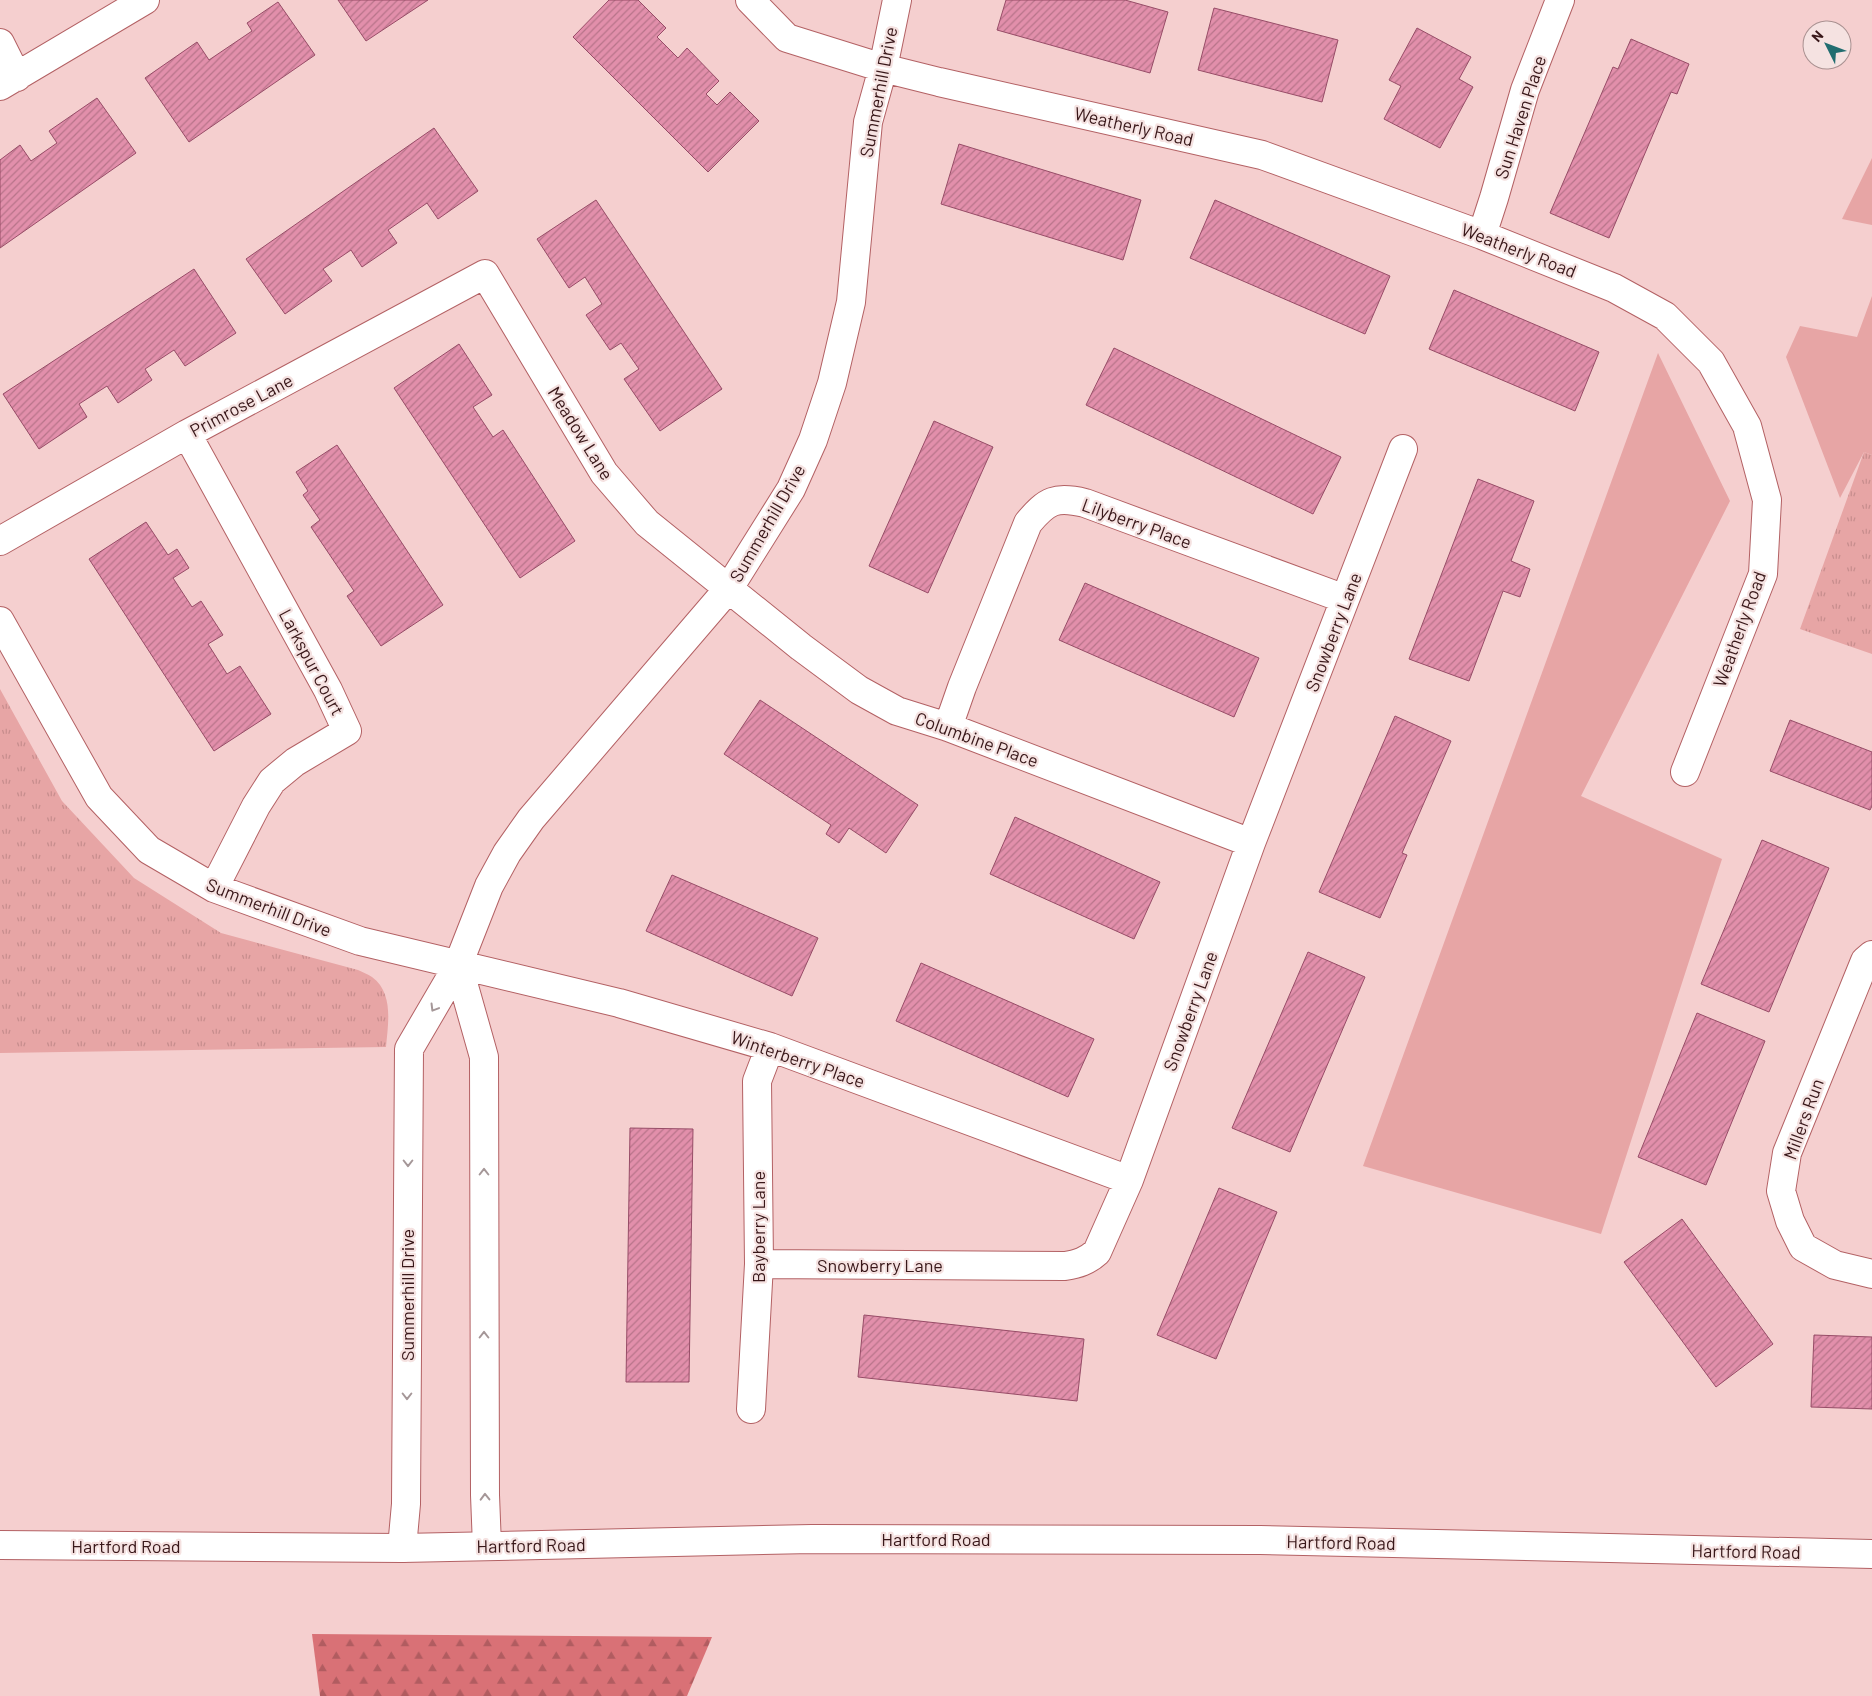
<svg xmlns="http://www.w3.org/2000/svg" width="1872" height="1696" viewBox="0 0 1872 1696" font-family="Barlow,sans-serif">
  <defs>
    <pattern id="forest-firs" width="22" height="20" patternUnits="userSpaceOnUse" patternTransform="scale(1.25)"><rect width="22" height="20" fill="#d97176"/><path d="M5 1l3.5 6h-7zM16 11l3.5 6h-7z" fill="#b15c60"/></pattern>
    <pattern id="park-tufts" width="24" height="20" patternUnits="userSpaceOnUse" patternTransform="scale(1.25)"><rect width="24" height="20" fill="#e7a5a5"/><path d="M3 7l-1-3M5 7V3M7 7l1-3M15 17l-1-3M17 17v-4M19 17l1-3" fill="none" stroke="#c78d8d"/></pattern>
    <pattern id="building-hatch" width="6" height="6" patternUnits="userSpaceOnUse" patternTransform="scale(1.25)"><rect width="6" height="6" fill="#e28fab"/><path d="M-1 1l2-2M0 6l6-6M5 7l2-2" fill="none" stroke="#b8748a"/></pattern>
  </defs>
  <rect width="100%" height="100%" fill="#f5cfcf"/>
  <path fill="#e7a5a5" d="M1872 158V225L1842 219Z
    M1872 296V455L1864 452 1840 498 1786 357 1800 326 1857 337Z
    M1658 353 1730 501 1581 796 1722 859 1601 1234 1363 1166Z"/>
  <path fill="url(#forest-firs)" d="M312 1634 712 1637 687 1696H320Z"/>
  <path fill="url(#park-tufts)" d="M1864 452 1872 455V654L1800 629Z
    M0 689 62 801 134 878 221 933 358 970C362 972 368 974 372 977 394 993 388 1024 386 1047L0 1053Z"/>
  <path fill="url(#building-hatch)" stroke="#974c67" d="M338 0H428L366 41Z
    M609 0H638L666 28 657 37 678 58 687 48 719 81 706 94 717 105 730 92 759 121 708 172 573 37Z
    M1006 0H1125L1168 12 1150 73 997 30Z
    M278 2 315 55 189 142 145 78 197 42 209 60 252 31 247 23Z
    M1214 8 1338 40 1322 102 1198 70Z
    M1417 28 1471 57 1459 79 1473 87 1440 148 1384 119 1401 86 1389 80Z
    M1631 39 1689 64 1677 94 1671 92 1609 238 1550 213 1613 67 1618 69Z
    M97 98 136 153 0 248V160L20 145 31 161 57 143 49 131Z
    M434 128 478 191 438 219 427 203 388 230 397 243 362 267 351 250 323 269 332 281 285 314 246 259Z
    M959 144 1141 200 1123 260 941 204Z
    M596 200 722 389 660 431 624 379 639 369 621 343 610 350 586 315 602 304 585 277 569 288 537 239Z
    M1215 200 1390 276 1365 334 1190 258Z
    M194 269 236 333 185 366 174 350 145 369 152 380 118 403 107 386 79 404 87 417 39 449 3 394Z
    M1454 290 1599 352 1575 411 1429 349Z
    M459 344 492 395 473 407 493 437 503 430 575 541 520 578 394 388Z
    M1114 348 1341 457 1313 514 1086 405Z
    M934 421 993 447 928 593 869 566Z
    M337 445 443 605 381 646 347 596 354 591 311 527 320 520 303 495 308 491 296 472Z
    M1478 479 1534 501 1511 561 1530 569 1520 597 1503 591 1469 681 1409 659Z
    M146 522 168 555 177 549 189 568 173 578 192 607 201 601 223 635 208 644 227 674 240 666 271 714 214 751 89 559Z
    M1085 583 1259 658 1234 717 1059 640Z
    M760 700 918 805 886 853 849 828 839 843 826 834 831 825 724 754Z
    M1395 716 1451 741 1402 853 1407 855 1380 918 1319 892Z
    M1790 720 1872 752V806L1870 810 1770 771Z
    M1015 817 1160 882 1134 939 990 874Z
    M1762 840 1829 868 1769 1012 1701 984Z
    M672 875 818 938 792 996 646 931Z
    M1308 952 1365 977 1290 1152 1232 1128Z
    M921 963 1094 1039 1068 1097 896 1021Z
    M1697 1013 1765 1041 1706 1185 1638 1157Z
    M630 1128 693 1129 689 1382H626Z
    M1219 1188 1277 1212 1216 1359 1157 1335Z
    M1682 1219 1773 1344 1716 1387 1624 1262Z
    M864 1315 1084 1339 1077 1401 858 1377Z
    M1814 1335 1872 1337V1409L1811 1407Z"/>
  <g fill="none" stroke-linecap="round" stroke-linejoin="round">
    <defs>
      <path id="minor" d="M750 0 787 38 883 68 939 82 1262 155 1482 235 1614 288 1665 316 1711 362 1747 426 1767 500 1763 574 1685 772
        M0 43 17 77
        M0 86 145 0
        M1482 235 1494 198 1525 90 1560 0
        M187 434 328 690 347 731 295 762 272 781 256 806 214 888
        M0 541 187 434 485 274 604 473 647 523 801 647 859 690 897 711 948 727 1251 843
        M0 621 99 797 149 850 214 888 360 941 619 1003 770 1047 1129 1180
        M948 727 962 687 1028 523C1047 500 1056 496 1085 503L1345 599
        M1872 955 1865 961 1787 1153 1781 1191 1790 1221 1803 1247 1835 1265 1872 1274
        M458 965 484 1057 485 1495 487 1546
        M759 1264 1065 1266C1078 1264 1087 1261 1097 1252L1129 1180 1251 843 1403 449
        M751 1409 759 1264 757 1081 770 1047
        M402 1548 406 1504 409 1049 458 965 489 886 507 853 531 819 729 588 791 489 813 440 832 383 851 302 868 122 883 68 897 0"/>
      <path id="secondary" d="M0 1545 402 1548 812 1539 1260 1540 1872 1554"/>
    </defs>
    <use href="#minor" stroke="#b36164" stroke-width="30"/>
    <use href="#secondary" stroke="#b36164" stroke-width="30"/>
    <use href="#minor" stroke="#fff" stroke-width="28"/>
    <use href="#secondary" stroke="#fff" stroke-width="28"/>
  </g>
  <defs><path id="oneway-chevron" d="M-2-3.5L2.5 0L-2 3.5" fill="none" stroke-width="1.6" stroke-linecap="round" stroke-linejoin="round" transform="scale(1.25)"/></defs>
  <g stroke="#a59798">
    <use href="#oneway-chevron" transform="translate(434 1008) rotate(121)"/>
    <use href="#oneway-chevron" transform="translate(408 1163) rotate(90)"/>
    <use href="#oneway-chevron" transform="translate(484 1172) rotate(-90)"/>
    <use href="#oneway-chevron" transform="translate(484 1335) rotate(-90)"/>
    <use href="#oneway-chevron" transform="translate(407 1396) rotate(90)"/>
    <use href="#oneway-chevron" transform="translate(485 1497) rotate(-91)"/>
  </g>
  <g text-anchor="middle" dominant-baseline="central" stroke-width="4.5" stroke-linejoin="round" paint-order="stroke">
    <g font-size="18" fill="#381719" stroke="#f5e2e1">
      <text transform="translate(878 92) rotate(-79)">Summerhill Drive</text>
      <text transform="translate(1520 117) rotate(-72)">Sun Haven Place</text>
      <text transform="translate(1134 126) rotate(13)">Weatherly Road</text>
      <text transform="translate(1519 250) rotate(21)">Weatherly Road</text>
      <text transform="translate(241 405) rotate(-28)">Primrose Lane</text>
      <text transform="translate(581 433) rotate(58)">Meadow Lane</text>
      <text transform="translate(767 523) rotate(-60)">Summerhill Drive</text>
      <text transform="translate(1137 523) rotate(20)">Lilyberry Place</text>
      <text transform="translate(1739 629) rotate(-70)">Weatherly Road</text>
      <text transform="translate(1333 632) rotate(-69)">Snowberry Lane</text>
      <text transform="translate(312 662) rotate(62)">Larkspur Court</text>
      <text transform="translate(977 739) rotate(20)">Columbine Place</text>
      <text transform="translate(269 907) rotate(21)">Summerhill Drive</text>
      <text transform="translate(1190 1011) rotate(-70)">Snowberry Lane</text>
      <text transform="translate(798 1059) rotate(19)">Winterberry Place</text>
      <text transform="translate(1803 1119) rotate(-70)">Millers Run</text>
      <text transform="translate(758 1227) rotate(-90)">Bayberry Lane</text>
      <text x="880" y="1265">Snowberry Lane</text>
      <text transform="translate(407 1295) rotate(-90)">Summerhill Drive</text>
      <text x="936" y="1539">Hartford Road</text>
      <text transform="translate(1341 1542) rotate(1)">Hartford Road</text>
      <text transform="translate(531 1545) rotate(-1)">Hartford Road</text>
      <text x="126" y="1546">Hartford Road</text>
      <text transform="translate(1746 1551) rotate(1)">Hartford Road</text>
    </g>
  </g>
  <g transform="translate(1827 45) rotate(312)"><circle r="24" fill="#f5e2e1" stroke="#a99191"/>
  <path d="M0-4L9 19L0 12L-9 19Z" fill="#216d70"/>
  <text y="-8" font-size="14" font-weight="bold" text-anchor="middle" fill="#381719">N</text>
  </g>
</svg>
